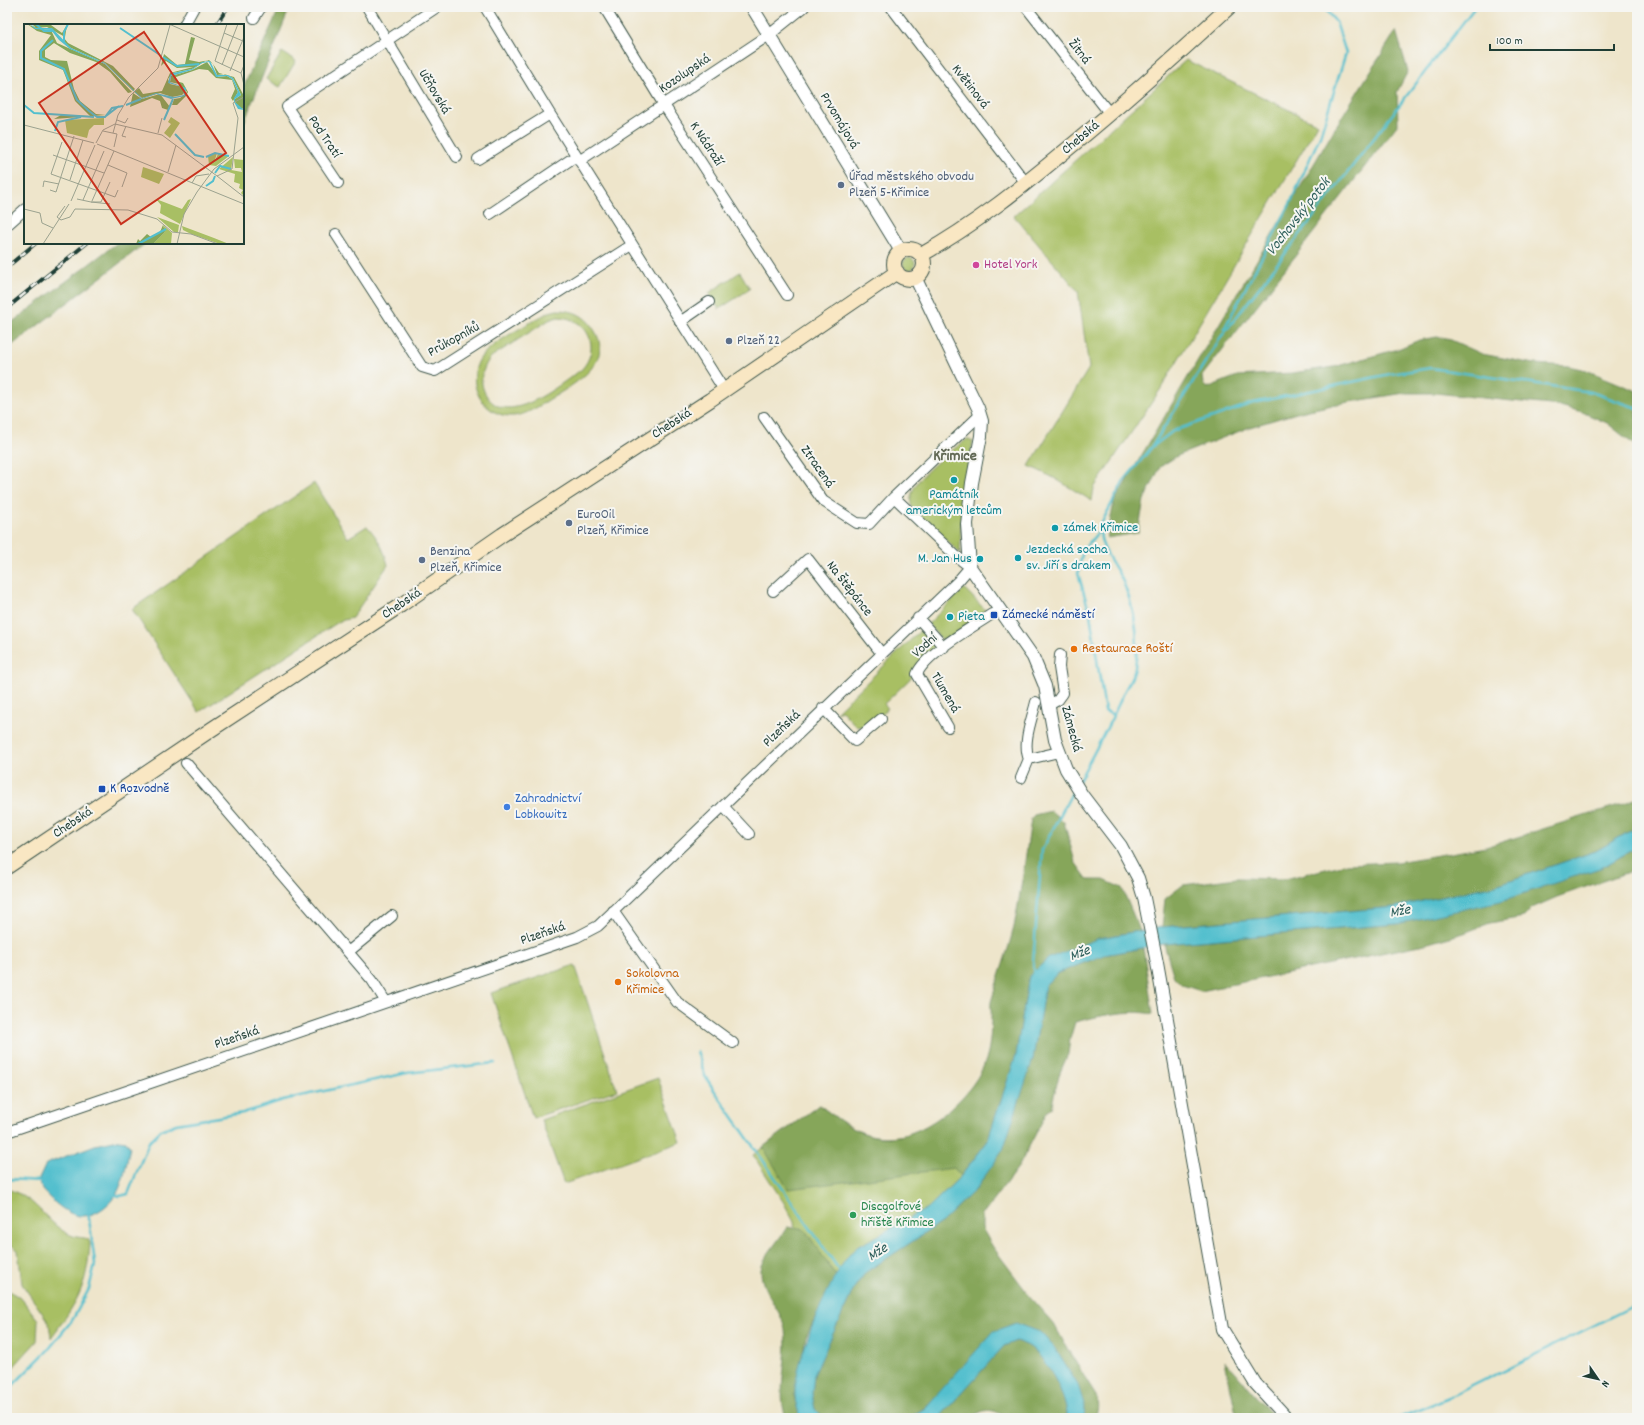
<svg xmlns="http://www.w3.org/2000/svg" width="1644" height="1425" viewBox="0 0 1644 1425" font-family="Dekko,sans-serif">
  <rect width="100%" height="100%" fill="#f6f6f2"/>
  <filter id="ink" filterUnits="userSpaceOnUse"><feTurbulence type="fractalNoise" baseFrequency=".025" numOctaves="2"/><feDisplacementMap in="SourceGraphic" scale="8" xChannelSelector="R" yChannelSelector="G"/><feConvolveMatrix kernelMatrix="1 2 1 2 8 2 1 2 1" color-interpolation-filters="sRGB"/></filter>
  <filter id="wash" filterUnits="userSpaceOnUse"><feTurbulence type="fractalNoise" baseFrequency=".012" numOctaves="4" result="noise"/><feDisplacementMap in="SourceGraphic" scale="16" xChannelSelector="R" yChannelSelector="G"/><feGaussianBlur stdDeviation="0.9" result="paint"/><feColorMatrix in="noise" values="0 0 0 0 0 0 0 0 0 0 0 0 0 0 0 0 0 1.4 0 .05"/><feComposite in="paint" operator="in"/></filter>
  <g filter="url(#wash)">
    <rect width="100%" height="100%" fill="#eee5cb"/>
    <path fill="#a8bf64" stroke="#647e4c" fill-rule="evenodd" d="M282 52 296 61 280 87 266 79Z
      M1186 60 1318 124 1160 390 1094 488 1092 501 1054 478 1029 466 1089 368 1078 291 1014 216Z
      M903 264a6 6 0 1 1 12 0a6 6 0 1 1-12 0Z
      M740 272 750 289 719 309 709 293Z
      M557 310C573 310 585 315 593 328 615 360 579 381 557 395 547 400 538 408 528 412 493 429 460 389 481 357 492 342 532 322 549 312ZM558 317C588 318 602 348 581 370 558 385 504 433 484 391 479 379 483 367 491 357L549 320Z
      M967 439 973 442 962 497 960 553 913 510C899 484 950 453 967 439Z
      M314 483 348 538 367 526C378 538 384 549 388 565L352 618 340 621 199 712 132 609Z
      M963 589H965L989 614 944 642 928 624Z
      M922 629 936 643 937 646 914 675 884 704 888 708 873 725 857 727 841 710 835 713Z
      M575 965 617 1090 533 1118 491 993Z
      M658 1078 681 1142 564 1184 541 1120Z
      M819 1105C832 1114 846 1127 861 1132 892 1145 929 1128 960 1120L961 1176 928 1208 857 1247 836 1276 795 1232 794 1222 784 1203 753 1155Z
      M7 1189C39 1198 48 1227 73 1236 78 1238 83 1237 88 1239L90 1243C87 1288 77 1302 51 1338L49 1323 22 1284 18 1250 7 1242Z
      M7 1290 21 1298 38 1320 37 1341 7 1374Z"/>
    <path fill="#86a65a" stroke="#527247" d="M280 7H290L243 125V88Z
      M1396 31 1408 71 1397 92 1398 124 1202 376 1203 384 1207 388 1237 376 1292 373 1334 367 1398 349 1419 340 1437 337 1451 340 1482 354 1534 364 1568 366 1586 370 1637 391V447L1607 423 1582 412 1560 406 1435 393H1405L1337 404 1300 412 1250 427 1177 456 1160 467 1153 482 1144 500 1138 533 1107 538 1114 502 1341 118Z
      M117 243H146L7 349V326Z
      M1637 798V827L1596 851 1496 885 1395 907 1162 927 1165 899 1183 885 1237 878 1285 879 1346 864 1397 862 1486 847 1622 804Z
      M1051 811 1064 822 1075 862 1088 880H1104L1122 888 1140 931 1099 938 1029 976 1016 1055 987 1142 961 1176 954 1168 788 1189 763 1147 819 1105C837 1118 857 1135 880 1137 920 1142 969 1100 984 1065 990 1050 991 1034 991 1017 992 1013 990 1007 991 1002 998 977 1008 952 1014 927 1021 891 1026 855 1031 819L1034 815Z
      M1637 847V869L1557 897 1532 908 1524 917 1490 923 1464 933 1425 944 1201 991 1182 985 1174 977 1164 944 1397 924 1603 867Z
      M1143 948 1153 1014C1128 1009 1099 1016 1075 1022L1070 1039 1068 1054 1059 1075 1051 1108 1047 1112 1019 1166 982 1215V1228L993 1247 1035 1303 1054 1324 1068 1350 1096 1395 1098 1407 1096 1418H1084L1085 1407 1016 1323 924 1408 909 1418H822L815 1409 812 1394 814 1375 854 1288 866 1272 942 1222 976 1189 1033 1059 1045 985 1058 973 1104 955Z
      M787 1227 805 1230 836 1276 806 1337 794 1395 800 1418H786C776 1389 789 1360 785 1330 782 1309 761 1293 761 1271 761 1259 781 1238 787 1227Z
      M1016 1341C1020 1343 1026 1344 1030 1347 1047 1359 1068 1398 1067 1418H1006C995 1408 982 1408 972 1418H939L1004 1346Z
      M1225 1361 1275 1418H1237Z"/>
    <path fill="#53bfce" stroke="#397e81" d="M1637 827V847L1603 867 1501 901 1397 924 1164 944 1104 955 1058 973 1045 985 1033 1059 1003 1150 976 1189 942 1222 866 1272 854 1288 814 1375 812 1394 815 1409 822 1418 800 1417C798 1410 795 1403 795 1396 792 1366 833 1265 857 1247L928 1208 961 1176 987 1142 1016 1055 1029 976 1049 958 1099 938 1162 927 1395 907 1496 885 1596 851Z
      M119 1140 126 1141 130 1147C127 1161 125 1176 119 1189 113 1203 96 1217 80 1216 67 1215 51 1200 42 1190L39 1179 46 1164 95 1145Z
      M1016 1323 1040 1332 1054 1347 1078 1385 1085 1407 1084 1418H1067C1068 1398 1047 1359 1030 1347 1026 1344 1020 1343 1016 1341L1004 1346 939 1418H909L925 1408 994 1331Z"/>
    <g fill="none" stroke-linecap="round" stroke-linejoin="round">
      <path stroke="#53bfce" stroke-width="2.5" d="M1224 329 1290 204 1320 136 1346 53 1336 22 1323 7
        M1153 445 1221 337 1475 7
        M1099 531 1083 550 1078 573 1090 614 1105 711 1114 715
        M1079 781C1094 752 1111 723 1124 692 1128 684 1134 676 1135 667 1140 639 1135 611 1124 584 1116 564 1096 547 1101 524L1123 482 1152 447 1173 431 1253 403 1390 374 1431 368 1591 392 1637 408
        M1035 974 1033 963 1042 850 1074 789
        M697 1051 705 1076 714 1090 840 1271
        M7 1179 42 1181
        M112 1194 120 1196 128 1194 149 1142 161 1130 176 1124 243 1113 283 1100 407 1073 495 1063
        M7 1391 49 1349 73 1319 89 1289 95 1264 88 1211
        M1399 1418 1450 1397 1637 1304"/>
    </g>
  </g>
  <g filter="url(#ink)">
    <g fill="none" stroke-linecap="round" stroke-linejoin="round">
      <defs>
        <path id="minor" d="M367 7 457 157
          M485 7 550 114 724 390
          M604 7 664 105 787 295
          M891 7 1026 183
          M1026 7 1110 114
          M254 18 261 7
          M184 25 194 7
          M478 159 550 114
          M579 161 769 35 804 7
          M338 183 287 107 437 7
          M490 214 576 156
          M7 225 25 209
          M336 234 422 367 435 371 632 245
          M680 322 709 302
          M764 417 823 501 857 523 869 524 894 497 980 415
          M773 591 808 559 882 654
          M918 618 944 647
          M1049 705 1058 700 1063 693 1059 667 1060 655
          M823 708 855 741 881 719
          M948 727 917 674C926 653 973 627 992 614
          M1029 759C1022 743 1032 719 1036 702
          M1029 759 1059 752
          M186 763 372 980 386 1002
          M1021 778 1029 759
          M723 806 749 834
          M613 911 677 1002 733 1043
          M348 952 392 916
          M7 1132 577 937 598 926 958 581 970 567 956 556 894 497"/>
        <path id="tertiary" d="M752 7 901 251
          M915 277 958 367 978 408 982 421 981 436 972 483 967 524 970 567 1033 657 1045 686 1055 740 1066 769 1082 795 1121 846 1138 878 1144 898 1157 963 1222 1329 1255 1383 1287 1418"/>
        <path id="secondary" d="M894 264a15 15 0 1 1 30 0a15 15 0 1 1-30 0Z
          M921 255C975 225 1023 186 1070 147 1125 102 1177 55 1229 7
          M7 867 212 729 401 605 502 535 710 400 897 272"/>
      </defs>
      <use href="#minor" stroke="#3e564b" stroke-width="12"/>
      <use href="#tertiary" stroke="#3e564b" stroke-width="14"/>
      <use href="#secondary" stroke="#3e564b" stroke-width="16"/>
      <use href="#minor" stroke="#fff" stroke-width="10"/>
      <use href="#tertiary" stroke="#fff" stroke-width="12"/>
      <use href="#secondary" stroke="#f9e7c3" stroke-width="14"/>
      <defs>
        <path id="rail" d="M216 25 228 7
          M7 267 36 243
          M7 308 87 243"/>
      </defs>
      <use href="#rail" stroke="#1f3d34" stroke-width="4"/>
      <use href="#rail" stroke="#f6f6f2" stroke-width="2.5" stroke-dasharray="8" stroke-linecap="butt"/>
    </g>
  </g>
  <g fill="#5c6f8a" stroke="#f6f6f2" stroke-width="1.5">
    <circle cx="841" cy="185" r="4"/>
    <circle cx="729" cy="341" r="4"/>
    <circle cx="569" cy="523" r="4"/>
    <circle cx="422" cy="560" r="4"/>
  </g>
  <circle fill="#d1479c" stroke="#f6f6f2" stroke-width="1.5" cx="976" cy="265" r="4"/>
  <g fill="#0f9aa8" stroke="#f6f6f2" stroke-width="1.5">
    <circle cx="954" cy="480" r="4"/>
    <circle cx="1055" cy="528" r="4"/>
    <circle cx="1018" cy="558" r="4"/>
    <circle cx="980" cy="559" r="4"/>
    <circle cx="950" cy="617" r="4"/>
  </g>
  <g fill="#1a4fb4" stroke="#f6f6f2" stroke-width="1.5">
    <rect x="990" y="611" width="8" height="8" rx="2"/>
    <rect x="98" y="785" width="8" height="8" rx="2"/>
  </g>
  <g fill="#e8710a" stroke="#f6f6f2" stroke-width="1.5">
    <circle cx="1074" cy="649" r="4"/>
    <circle cx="618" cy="982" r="4"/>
  </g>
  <circle fill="#3f7fe0" stroke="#f6f6f2" stroke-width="1.5" cx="507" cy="807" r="4"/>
  <circle fill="#2e9e5b" stroke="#f6f6f2" stroke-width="1.5" cx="853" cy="1215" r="4"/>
  <g text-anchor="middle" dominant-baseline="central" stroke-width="4" stroke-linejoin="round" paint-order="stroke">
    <g font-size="14" fill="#1f3d34" stroke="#f6f6f2">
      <text transform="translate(1079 52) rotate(52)">Žitná</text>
      <text transform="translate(685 74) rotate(-34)">Kozolupská</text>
      <text transform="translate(970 87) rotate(52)">Květinová</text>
      <text transform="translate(434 92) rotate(59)">Učňovská</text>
      <text transform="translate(839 121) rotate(59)">Prvomájová</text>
      <text transform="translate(324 137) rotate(56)">Pod Tratí</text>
      <text transform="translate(1081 138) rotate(-40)">Chebská</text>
      <text transform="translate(706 144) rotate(57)">K Nádraží</text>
      <text transform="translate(454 340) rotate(-29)">Průkopníků</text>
      <text transform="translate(672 424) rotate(-33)">Chebská</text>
      <text transform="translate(817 467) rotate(55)">Ztracená</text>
      <text transform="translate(849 589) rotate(52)">Na Štěpánce</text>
      <text transform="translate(402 604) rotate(-34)">Chebská</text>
      <text transform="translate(925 646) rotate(-42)">Vodní</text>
      <text transform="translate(945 693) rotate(60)">Tlumená</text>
      <text transform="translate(782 729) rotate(-44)">Plzeňská</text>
      <text transform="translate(1071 729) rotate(75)">Zámecká</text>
      <text transform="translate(73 823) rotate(-34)">Chebská</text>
      <text transform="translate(543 934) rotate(-19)">Plzeňská</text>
      <text transform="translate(237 1038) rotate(-19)">Plzeňská</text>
    </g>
    <g font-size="14" fill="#4e5e75" stroke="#f6f6f2" text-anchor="start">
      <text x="849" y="177">Úřad městského obvodu<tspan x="849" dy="16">Plzeň 5-Křimice</tspan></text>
      <text x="737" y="341">Plzeň 22</text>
      <text x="577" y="515">EuroOil<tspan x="577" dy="16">Plzeň, Křimice</tspan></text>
      <text x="430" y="552">Benzina<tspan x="430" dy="16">Plzeň, Křimice</tspan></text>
    </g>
    <g font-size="14" fill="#b23c85" stroke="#f6f6f2" text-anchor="start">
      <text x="984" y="265">Hotel York</text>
    </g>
    <g font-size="14" fill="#0d838f" stroke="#f6f6f2" text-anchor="start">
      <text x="954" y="495" text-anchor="middle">Památník<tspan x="954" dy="16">americkým letcům</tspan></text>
      <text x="1063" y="528">zámek Křimice</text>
      <text x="1026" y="550">Jezdecká socha<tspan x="1026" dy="16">sv. Jiří s drakem</tspan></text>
      <text x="972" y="559" text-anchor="end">M. Jan Hus</text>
      <text x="958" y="617">Pieta</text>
    </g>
    <g font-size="14" fill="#164399" stroke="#f6f6f2" text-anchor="start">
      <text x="1002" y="615">Zámecké náměstí</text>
      <text x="110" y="789">K Rozvodně</text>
    </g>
    <g font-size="14" fill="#c56008" stroke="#f6f6f2" text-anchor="start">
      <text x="1082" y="649">Restaurace Roští</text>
      <text x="626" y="974">Sokolovna<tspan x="626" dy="16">Křimice</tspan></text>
    </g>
    <g font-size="14" fill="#366cbe" stroke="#f6f6f2" text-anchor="start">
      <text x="515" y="799">Zahradnictví<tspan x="515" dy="16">Lobkowitz</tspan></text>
    </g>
    <g font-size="14" fill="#27864d" stroke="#f6f6f2" text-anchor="start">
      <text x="861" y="1207">Discgolfové<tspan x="861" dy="16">hřiště Křimice</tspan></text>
    </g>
    <g font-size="15" font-style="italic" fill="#2c5e5a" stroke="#f6f6f2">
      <text transform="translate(1299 217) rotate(-52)">Vochovský potok</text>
      <text transform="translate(1400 912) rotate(-10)">Mže</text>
      <text transform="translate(1080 954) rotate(-21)">Mže</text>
      <text transform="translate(878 1253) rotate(-33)">Mže</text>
    </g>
    <g font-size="16" font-weight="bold" fill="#626956" stroke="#f6f6f2">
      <text x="955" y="456">Křimice</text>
    </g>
  </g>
  <g transform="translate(24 24)">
    <rect width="220" height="220" fill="#eee5cb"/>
    <path d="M147 93 156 99 146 114 140 109 147 100 144 98ZM80 94V101H70L65 106 63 114 43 109 41 96ZM193 129 190 139 194 130 205 132 192 142 185 141 184 132ZM209 133 207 146 218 148 217 144H211L210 135 220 136V172L217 169 219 166 215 164 216 160 210 158 211 150 195 145ZM119 143 140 150 135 160 117 153ZM132 175 158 185 164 176 167 175 156 200 136 189 137 181ZM133 193 155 201 154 208H150ZM139 201 148 209 147 220H129L141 208ZM158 202 190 214 205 220H196L167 210 159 206Z" fill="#a8bf64"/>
    <path d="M3 0 15 5 27 6 33 19 81 40 108 68 104 69 86 48 72 38 46 29 30 19 21 26V33L27 36 43 37 50 65 56 77 72 90 82 91 30 95 37 91 66 92 51 77 39 46 15 36V27L27 11 13 7ZM8 0 27 1 38 9 43 1 41 13 23 3 12 4ZM167 13 171 14 165 36 175 38 185 36 189 40 195 49 210 53 220 72V85L215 84 211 78V75L217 71 209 54 201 50 193 51 189 40 183 36 168 45 149 49 144 55 146 60 159 63 161 68 158 71 148 73 136 69 118 74 110 68 115 64 119 70 138 67 146 49 169 43 153 44 142 37 137 42 140 30 153 41 161 40ZM40 14 44 19 89 42 111 65 109 67 81 39 47 24 40 19ZM183 38 194 53 203 52 208 55 214 68 209 77 207 74 211 65 208 56 192 54 184 46 175 45 152 53V57L159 59 164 68 162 72 153 81H148L150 75 156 74 163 68 155 60 146 58 147 52 168 46ZM109 69 118 75 136 70 146 83 144 86 138 84 136 77 128 74 106 83ZM139 201 141 208 129 220H112L114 215 116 217 123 210 127 213 136 208Z" fill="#86a65a"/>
    <path d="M6 0 12 4H28L47 24 81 39 118 74 132 69 150 73 160 71 159 63 144 59 146 51 149 49 168 45 178 38 186 37 193 51H204L209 54 217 71 211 75V78L220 86 214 85 210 78V74L214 68 208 55 203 52 192 53 185 38 178 39 168 46 147 52 146 58 162 64 161 72 147 75 132 70 118 75 81 40 46 25 35 16 27 6 11 5Z" fill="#53bfce"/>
    <path fill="none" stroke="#53bfce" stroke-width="2" d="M12 0 20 7H30M96 4 136 31M29 16 17 27V34L40 45 53 76 65 87 73 93H81L88 84 99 82M40 18V8L44 0M139 33 153 42 175 40M0 81 10 89 70 93M102 81 117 75M82 92 95 82M140 96 149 75M31 107 34 98 57 93M151 110 171 131 180 133M182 133 191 129 205 132M191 149 196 142 207 145M182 162 189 157 191 152M114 220 142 205"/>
    <path fill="none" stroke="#9ba28f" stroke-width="1" d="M145 0 220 33M203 0 191 37 217 49M200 9 219 17M198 41 214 0M220 41 217 49 220 61M206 47 220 13M93 96 101 99 104 94M91 100 138 111 193 152 208 145 214 94 209 79 220 73M0 101 70 119M102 102 98 112 102 113M79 107 93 110 90 123M89 109 94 91 105 73 134 44 146 1M134 109 138 94M38 118 27 150 91 173 94 166M72 119 79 106 91 100M73 120 220 180M29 131 80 149M84 141 103 149 98 163M144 148 152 121M193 152 220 173M46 156 59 116M168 159 172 152 185 150M19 163 20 157 35 160M26 166 32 168 50 112M53 175 67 178M59 176 80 127M47 177 71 121M68 177 90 127M86 180 67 178H77L86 158M41 182 33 193 37 196 46 193 51 185 104 186 133 195 148 208 167 210 194 220M0 185 16 189M16 189 18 199 29 204M19 220 45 180M153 220 160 190 173 168 190 145 220 123"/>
    <path fill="#c8321e" fill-opacity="0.15" stroke="#c8321e" stroke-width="2" d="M120 8 202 129 97 200 15 79Z"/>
    <rect width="220" height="220" fill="none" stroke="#1f3d34" stroke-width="2"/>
  </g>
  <rect width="1644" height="1425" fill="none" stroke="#f6f6f2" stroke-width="24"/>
  <g transform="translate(1598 1379) rotate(124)" stroke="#f6f6f2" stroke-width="3" paint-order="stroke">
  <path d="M0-3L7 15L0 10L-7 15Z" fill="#1f3d34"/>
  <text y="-6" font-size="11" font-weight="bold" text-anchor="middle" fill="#1f3d34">N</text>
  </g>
  <path d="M1490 44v6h124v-6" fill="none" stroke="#1f3d34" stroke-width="2"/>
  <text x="1496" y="44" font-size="12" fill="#1f3d34" stroke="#f6f6f2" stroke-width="3" paint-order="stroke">100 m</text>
</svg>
